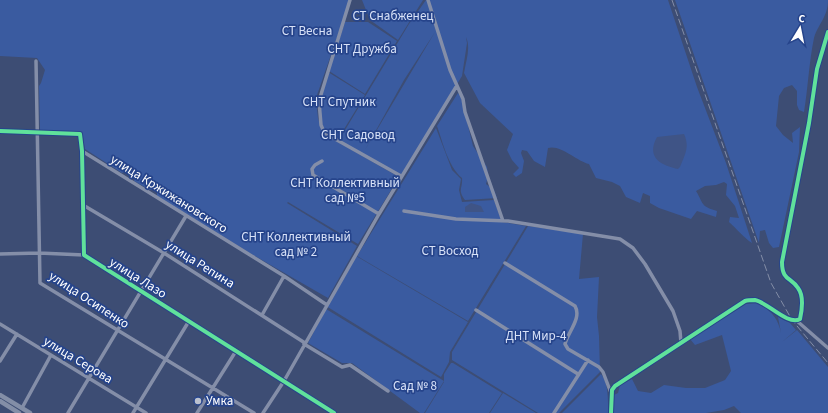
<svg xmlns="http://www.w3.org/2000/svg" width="828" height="413" viewBox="0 0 828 413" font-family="'Source Sans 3',sans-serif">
  <rect width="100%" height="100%" fill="#3d4d74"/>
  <path fill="#3a5ba0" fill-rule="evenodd" d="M0 0H350L316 98 318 118 322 133 399 177 358 244 288 202 287 203 357 246 328 298 253 255 157 196V192L154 189 150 190 134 181 135 176 126 171 122 173 85 149 82 132 40 131 39 86 41 83 45 70 37 58 0 56Z
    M362 0H423L398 40 370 20Z
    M426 0H668L697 87 726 163 752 243C744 238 737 229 729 222L730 217 739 218 735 206 726 195 727 184 724 182 716 185 705 186 696 191C704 204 700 206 717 211L716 217 697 211 691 219 659 208 650 203V196L643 193 640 203 626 197 620 186 612 182 596 178 589 164C577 161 560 144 548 148L545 167 534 161 527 151 522 150 521 153 524 161 522 173 516 177 513 174 519 168 512 160 507 150 513 134 480 103 464 73C466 61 471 48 466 37L467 43 462 76 401 175 339 140 409 24ZM435 32 365 150 404 80Z
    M675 0H828C828 17 818 24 814 38 809 62 808 88 804 112L799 110 797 105V91L792 85 784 88 779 96 776 126 783 135 793 143 792 133 800 127 799 152 779 247 773 248 769 243 765 230 760 231 759 243Z
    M345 22H368L397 41 365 94 329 71Z
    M328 72 365 95 338 139C334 137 328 134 325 130 314 112 323 90 328 72Z
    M458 93 461 97 473 146 487 167 488 176 486 184 494 190 497 198 465 200C457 189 463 189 462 178 448 166 443 143 437 126Z
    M436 128 452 170 461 179 459 190 462 202 494 200 502 222 526 226 468 321 357 256Z
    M528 226 583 234 579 279 599 277 597 317 599 336 600 372 559 413H538L452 360V352Z
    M356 256 468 322 450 352 449 362 441 377 326 306Z
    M757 303C771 310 778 318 781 333L778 317 790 323 796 330 782 342 797 330 828 367V413H741L734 406 724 410 706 413H614V395L618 393 620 385 632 379 638 391 651 393 664 385 686 388H705L725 380 731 371 722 335 695 345 690 339 746 304Z
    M326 309 444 381 424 413H420L352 363H342L308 343Z
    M451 363H453L502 393 489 413H425L444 382V374Z
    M601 374C609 383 608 402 608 413H562Z
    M503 393 536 413H490Z"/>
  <path fill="#3f5486" d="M684 134C690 147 685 154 680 167L678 169C660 165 646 157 657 137Z
    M471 203 481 206 484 212H465V207Z"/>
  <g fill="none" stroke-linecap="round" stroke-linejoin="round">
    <path stroke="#848ea8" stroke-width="3.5" d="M350 0 319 101 321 125 324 132 328 135 401 176
      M428 0 450 70 463 99 465 112 503 221
      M36 61 40 283 254 413
      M0 131 80 134 82 151 84 255 334 413
      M82 151 284 276 327 305
      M322 161 315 165 312 169 313 175 379 214
      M83 205 164 253 305 343
      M404 211 456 219 508 221 620 239 633 248 645 264 673 311 680 331 681 343
      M0 254 39 253 84 255
      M505 263 575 306C582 318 568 332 565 344L568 349 599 367 603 372 611 393
      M476 310 578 374
      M262 315 284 276
      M797 321 828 348
      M0 324 146 413
      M304 344 342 367 350 365 388 391
      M0 361 17 334
      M22 408 51 355
      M68 413 186 216
      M133 413 189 321
      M197 413 236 351
      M263 413 284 381 379 214 456 87
      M554 413 588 360
      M611 413 612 390 615 386 745 301C748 300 752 300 755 300 767 302 788 326 800 319 802 310 804 296 798 288 791 277 782 281 782 262L809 123 817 69 828 32"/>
    <path stroke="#838ea7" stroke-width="4.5" d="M0 395 30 413
      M0 401 19 413"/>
    <path stroke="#848ea7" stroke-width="1" stroke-dasharray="7 3" stroke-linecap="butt" d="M672 0 771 283 792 320 828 363"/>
    <defs>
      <path id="cycleway" d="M0 131 80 134 82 151 84 255 334 413
        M611 413 612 390 615 386 745 301C748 300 752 300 755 300 767 302 788 326 800 319 802 310 804 296 798 288 791 277 782 281 782 262L809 123 817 69 828 32"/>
    </defs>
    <use href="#cycleway" stroke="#26448b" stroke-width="6"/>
    <use href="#cycleway" stroke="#60e19b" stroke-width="4"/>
  </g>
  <circle fill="#bbc1ce" stroke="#26448b" stroke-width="1.5" cx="198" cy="401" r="4"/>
  <g text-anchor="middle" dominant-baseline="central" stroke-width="3.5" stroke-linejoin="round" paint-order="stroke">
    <g font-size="13" fill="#d8e2f8" stroke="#26448b">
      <text x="393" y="16">СТ Снабженец</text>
      <text x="307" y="31">СТ Весна</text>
      <text x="362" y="49">СНТ Дружба</text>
      <text x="339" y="102">СНТ Спутник</text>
      <text x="358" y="135">СНТ Садовод</text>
      <text x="345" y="183">СНТ Коллективный<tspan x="345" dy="15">сад №5</tspan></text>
      <text x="296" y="237">СНТ Коллективный<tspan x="296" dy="15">сад № 2</tspan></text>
      <text x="450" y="251">СТ Восход</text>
      <text x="536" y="336">ДНТ Мир-4</text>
      <text x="415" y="386">Сад № 8</text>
    </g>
    <g font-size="13" fill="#fff" stroke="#26448b">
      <text transform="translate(169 194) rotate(32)">улица Кржижановского</text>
      <text transform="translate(200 264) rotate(32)">улица Репина</text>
      <text transform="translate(138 278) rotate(32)">улица Лазо</text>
      <text transform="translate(89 300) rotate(33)">улица Осипенко</text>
      <text transform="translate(78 360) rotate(31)">улица Серова</text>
    </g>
    <g font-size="13" fill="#fff" stroke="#26448b" text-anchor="start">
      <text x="206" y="401">Умка</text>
    </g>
  </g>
  <g transform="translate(800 28) rotate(10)" stroke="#26448b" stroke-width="3" paint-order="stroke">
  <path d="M0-3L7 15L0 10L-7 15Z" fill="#ffffff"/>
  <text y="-6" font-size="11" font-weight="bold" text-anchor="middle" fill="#ffffff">С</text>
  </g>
</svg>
